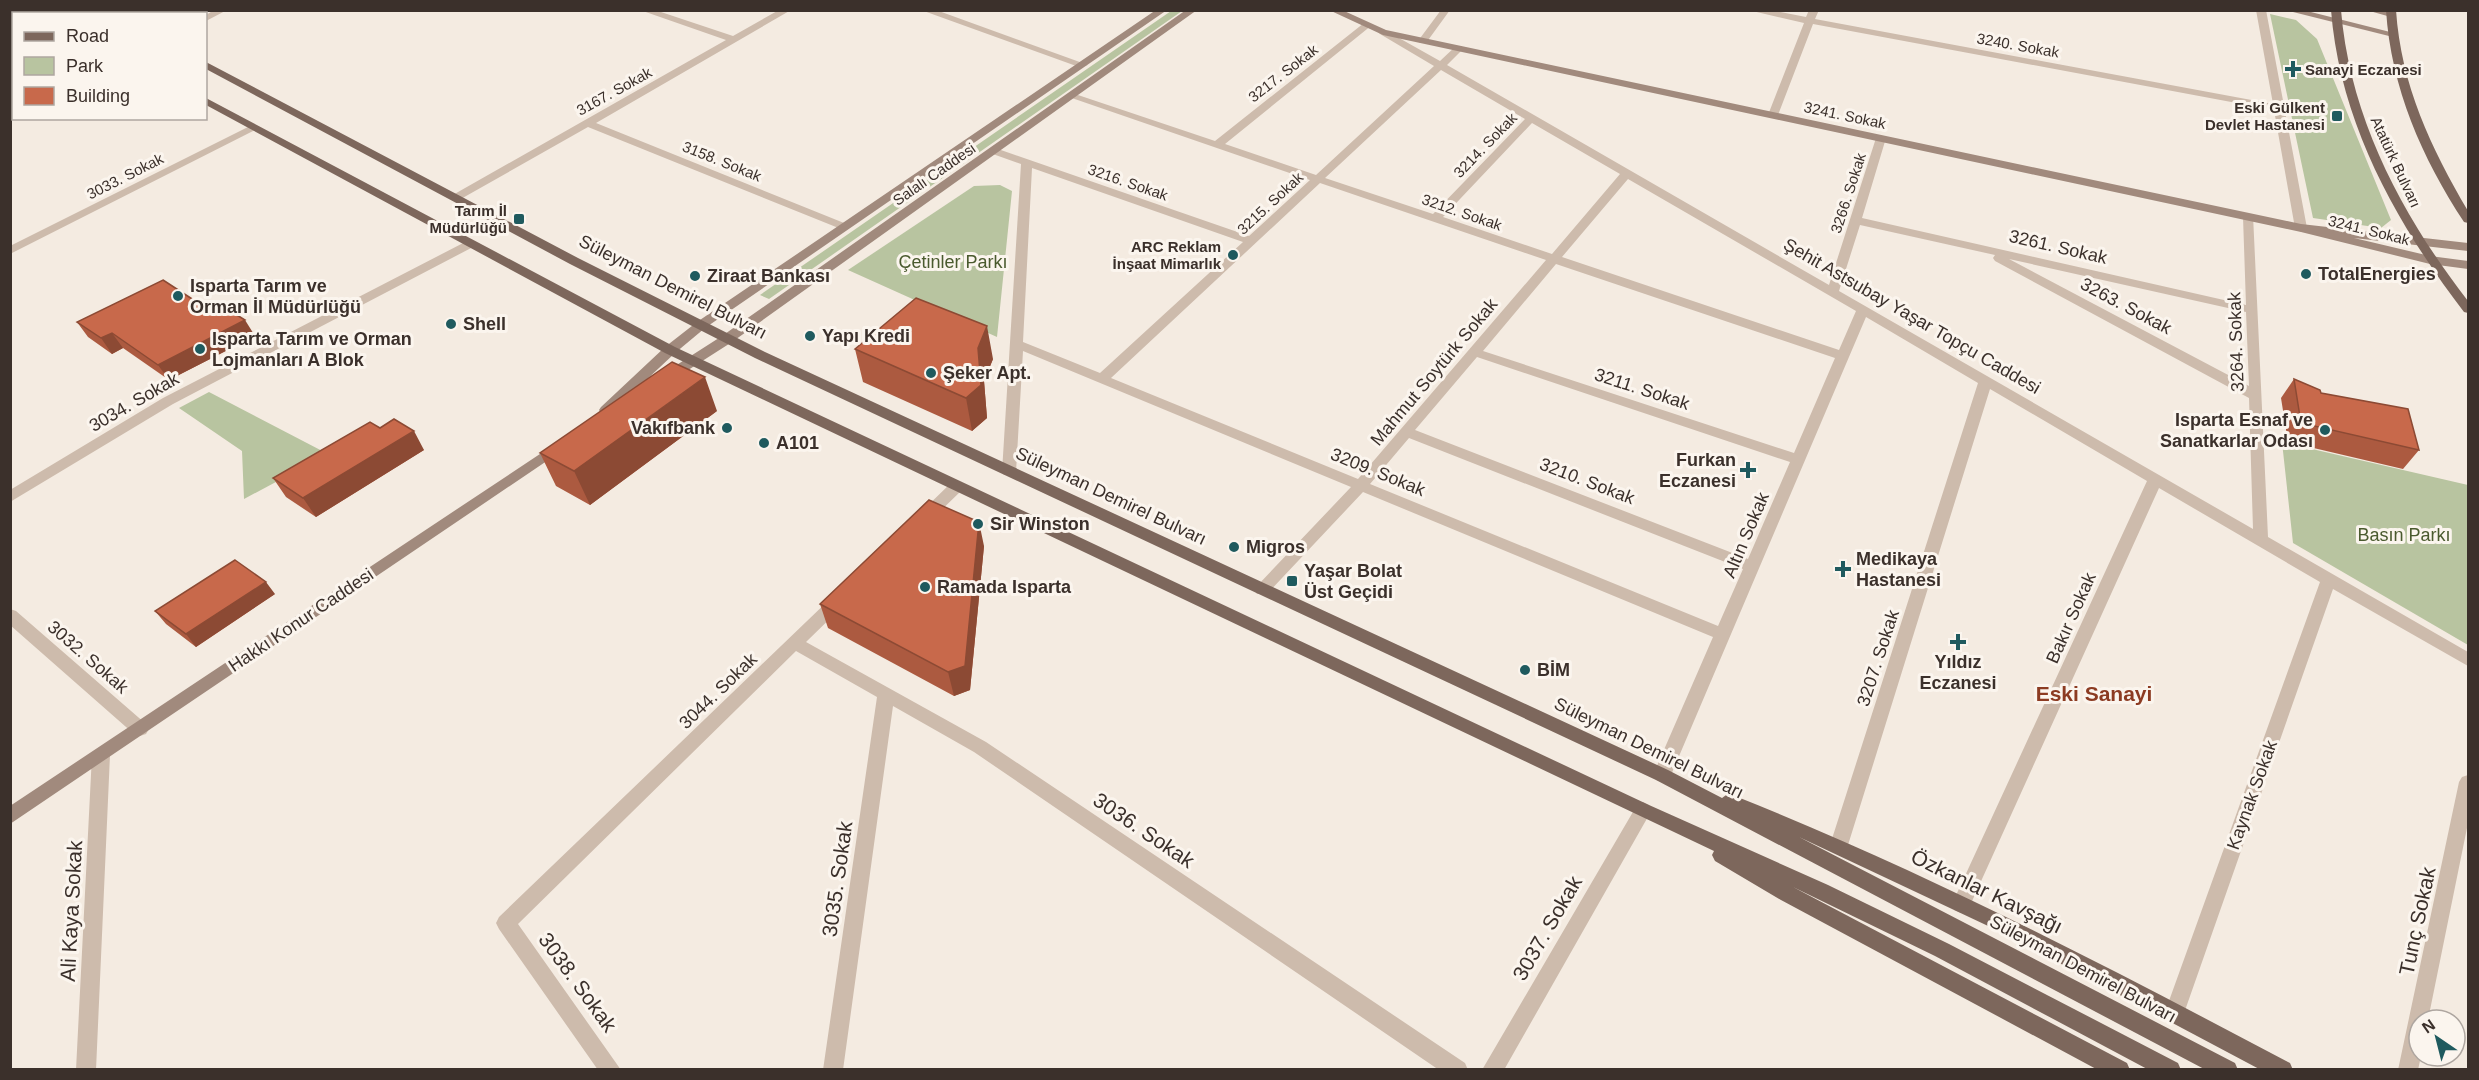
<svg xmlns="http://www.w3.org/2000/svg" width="2479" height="1080" viewBox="0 0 2479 1080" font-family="Helvetica,sans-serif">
  <rect width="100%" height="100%" fill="#f4ebe1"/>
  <path fill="#b8c4a0" d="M1171 11H1182L769 299 760 295Z
    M2270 14 2296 20 2317 39 2391 220 2381 228 2313 218Z
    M1000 185 1012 191 997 337 848 270 974 186Z
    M209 392 328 454 244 499 242 451 179 408Z
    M2282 442 2468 485V645L2293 543Z"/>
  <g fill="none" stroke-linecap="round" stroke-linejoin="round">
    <path fill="#cdbbac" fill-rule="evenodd" d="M214 10H227L206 21V15Z
      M640 10H655L733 36 779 10H791L596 123 849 225V229H841L588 127 459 200H451V196L726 40Z
      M921 10H936L1088 65 1079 67Z
      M1441 10H1450L1426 43H1420L1418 41Z
      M1748 10H1770L1806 17 1809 10H1819L1815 19 2273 104 2256 10H2266L2307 228 2301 232 2295 228 2274 110 1813 24 1778 115 1773 118 1768 115 1804 23Z
      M1364 23 1372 25 1225 144 1316 175 1434 66 1380 34 1378 32 1383 29 1440 61 1456 46H1462V50L1447 65 1829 285 1876 138 1881 135 1886 138 1862 218 2246 305 2243 217 2245 215H2253L2268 537 2468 652V666L2333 589 2182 1019 2175 1022 2168 1019 2165 1012 2320 582 2159 488 1968 910 1961 913 1954 910 1952 904 2147 481 1990 389 1848 845 1845 851 1839 853 1833 851 1830 845 1978 383 1866 317 1671 775 1668 780 1662 782 1656 780 1653 775 1713 637 1363 492 1267 594H1257L1254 590 1257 586 1351 487 1023 351 1016 472 1014 475H1004L1002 472 1021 164 990 153V149H998L1249 236 1310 180 1066 96 1075 94 1215 141ZM1441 70 1525 119 1433 214 1325 178ZM1532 123 1620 174 1552 254 1443 217ZM1032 168 1243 242 1100 373 1023 342ZM1628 179 1856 311 1839 350 1562 257ZM1320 183 1546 260 1358 479 1111 378ZM1860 225 1995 255 1993 258 1995 261 2249 398 2253 529 1839 291ZM2009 259 2246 312 2249 386ZM1556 264 1835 358 1794 453 1483 351ZM1477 357 1790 462 1748 559 1415 430ZM1409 438 1743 569 1718 626 1370 484Z
      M250 126 259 128 10 254V246Z
      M469 240 475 244 473 247 173 404 10 502V490L163 398Z
      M956 482 961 483 963 487 961 491 929 522H919L917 518 919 514 951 483Z
      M838 595 844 597 846 601 844 605 806 642 986 742 1465 1063 1468 1070H1439L974 752 893 706 843 1070H823L877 697 796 651 518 924 621 1070H598L499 929 496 923 499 917 832 597Z
      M10 609 16 611 146 724 149 729 146 734 140 736 134 734 10 625Z
      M101 748 107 750 110 755 96 1070H76L92 755 95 750Z
      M2468 775V823L2428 1020H2419V1056H2421L2418 1070H2398L2459 782 2462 777Z
      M1643 802 1649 805 1652 810 1649 815 1504 1070H1482L1637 805Z"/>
    <path fill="#a18a7d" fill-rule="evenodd" d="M1156 10H1167L705 328 675 353 611 413H601L599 410 601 407 665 347 697 322Z
      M1186 10H1197L732 342 671 381H661L659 378 661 375 722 336Z
      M1329 10H1342L1386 30 2301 224 2468 243V251L2354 238 2430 256 2468 261V269L2430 264 2301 232 1383 35Z
      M2285 10H2303L2398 34 2393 37Z
      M2366 10H2387L2396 14 2391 17Z
      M558 442 563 444 565 447 563 450 10 824V806Z"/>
    <path fill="#7d675c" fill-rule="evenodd" d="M37 10H47L50 14H40Z
      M98 10H109L112 14H101Z
      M2331 10H2341C2350 119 2403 217 2468 301V313L2464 312C2396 223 2340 123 2331 10Z
      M2386 10H2396C2401 85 2431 148 2468 211V223L2464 222C2422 158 2391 88 2386 10Z
      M206 62 578 258 765 352 1668 770 1722 798 1729 793 1735 796C1927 872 2108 967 2290 1063L2293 1070H2261L2003 933 1799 837 2235 1063 2238 1070H2206L1656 780 755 358 570 264 206 69Z
      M206 98 675 347 1649 805 1828 885 1949 944 2178 1063 2181 1070H2149L1935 956 1793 887 2127 1063 2130 1070H2098L1781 900 1715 861 1712 855 1714 851 665 353 206 105Z"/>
  </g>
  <path fill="#ac5a40" d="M209 310 255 336 169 380 123 348 112 354 88 337 77 322Z
    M855 349 993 359 984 381 987 418 972 431 863 382Z
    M2294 379 2419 450 2403 469 2288 442 2281 398Z
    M717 411 590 505 556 486 540 453Z
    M380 428 424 450 316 517 286 497 273 478Z
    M984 546 970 690 954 696 828 628 820 604Z
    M275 594 196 647 166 624 155 611Z"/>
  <path fill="#8c4a34" d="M245 320 255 336 169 380 158 365Z
    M987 326 993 359 984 381 987 418 972 431 966 398 978 348Z
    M112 333 123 348 112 354 101 338Z
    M705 377 717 411 590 505 574 471Z
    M414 431 424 450 316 517 303 498Z
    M979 522 984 546 970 690 954 696 948 672Z
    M266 582 275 594 196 647 186 634Z"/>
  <path fill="#c8694b" stroke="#8c4a34" stroke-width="1.5" d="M163 280 209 310 219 304 245 320 158 365 112 333 101 338 77 322Z
    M916 298 987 326 978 348 981 385 966 398 855 349Z
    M672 362 705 377 574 471 540 453Z
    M2294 379 2320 390 2321 393 2408 409 2419 450 2301 423Z
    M394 419 414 431 303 498 273 478 370 422 380 428Z
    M929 500 979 522 965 666 948 672 820 604Z
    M235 560 266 582 186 634 155 611Z"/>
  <g fill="#1f5a5e" stroke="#fbf5ee" stroke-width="2">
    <path d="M2290 60h6v6h6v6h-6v6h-6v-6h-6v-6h6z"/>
    <rect x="2331" y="110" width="12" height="12" rx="3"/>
    <rect x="513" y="213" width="12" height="12" rx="3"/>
    <circle cx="1233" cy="255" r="6"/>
    <circle cx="2306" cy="274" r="6"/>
    <circle cx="695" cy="276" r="6"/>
    <circle cx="178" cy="296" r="6"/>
    <circle cx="451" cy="324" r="6"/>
    <circle cx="810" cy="336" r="6"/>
    <circle cx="200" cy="349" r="6"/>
    <circle cx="931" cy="373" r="6"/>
    <circle cx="727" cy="428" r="6"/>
    <circle cx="2325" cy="430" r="6"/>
    <circle cx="764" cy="443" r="6"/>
    <path d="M1745 461h6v6h6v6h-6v6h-6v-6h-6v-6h6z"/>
    <circle cx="978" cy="524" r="6"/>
    <circle cx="1234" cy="547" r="6"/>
    <path d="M1840 560h6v6h6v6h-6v6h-6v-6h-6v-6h6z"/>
    <rect x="1286" y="575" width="12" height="12" rx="3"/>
    <circle cx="925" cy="587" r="6"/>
    <path d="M1955 633h6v6h6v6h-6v6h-6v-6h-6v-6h6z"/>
    <circle cx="1525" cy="670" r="6"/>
  </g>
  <g text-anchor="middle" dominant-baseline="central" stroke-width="6" stroke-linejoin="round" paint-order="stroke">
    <g font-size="15" fill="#3b302b" stroke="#fbf5ee">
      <text transform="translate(2018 45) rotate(10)">3240. Sokak</text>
      <text transform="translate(1283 73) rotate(-38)">3217. Sokak</text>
      <text transform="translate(614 91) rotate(-29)">3167. Sokak</text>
      <text transform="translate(1845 115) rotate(12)">3241. Sokak</text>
      <text transform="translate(1485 145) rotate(-46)">3214. Sokak</text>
      <text transform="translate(722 161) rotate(22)">3158. Sokak</text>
      <text transform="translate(2396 162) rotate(65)">Atatürk Bulvarı</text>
      <text transform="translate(934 174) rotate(-35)">Salalı Caddesi</text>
      <text transform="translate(125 176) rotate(-27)">3033. Sokak</text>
      <text transform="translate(1128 182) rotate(19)">3216. Sokak</text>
      <text transform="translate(1848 193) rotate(-72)">3266. Sokak</text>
      <text transform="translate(1270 203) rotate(-43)">3215. Sokak</text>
      <text transform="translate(1462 212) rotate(19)">3212. Sokak</text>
      <text transform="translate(2369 230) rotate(14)">3241. Sokak</text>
    </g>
    <g font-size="15" font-weight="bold" fill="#3b302b" stroke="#fbf5ee" text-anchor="end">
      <text x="2305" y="69" text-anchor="start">Sanayi Eczanesi</text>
      <text x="2325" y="107">Eski Gülkent<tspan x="2325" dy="17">Devlet Hastanesi</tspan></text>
      <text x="507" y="210">Tarım İl<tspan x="507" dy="17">Müdürlüğü</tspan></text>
      <text x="1221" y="246">ARC Reklam<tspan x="1221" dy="17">İnşaat Mimarlık</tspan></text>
    </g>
    <g font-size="18" fill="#3b302b" stroke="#fbf5ee">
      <text transform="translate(2058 247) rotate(13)">3261. Sokak</text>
      <text transform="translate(673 287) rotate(27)">Süleyman Demirel Bulvarı</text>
      <text transform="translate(2126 306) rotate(28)">3263. Sokak</text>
      <text transform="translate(1912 316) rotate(30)">Şehit Astsubay Yaşar Topçu Caddesi</text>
      <text transform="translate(2236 342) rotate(-92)">3264. Sokak</text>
      <text transform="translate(1434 372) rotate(-50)">Mahmut Soytürk Sokak</text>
      <text transform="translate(1642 389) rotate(18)">3211. Sokak</text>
      <text transform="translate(134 402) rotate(-30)">3034. Sokak</text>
      <text transform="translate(1378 472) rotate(22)">3209. Sokak</text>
      <text transform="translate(1587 481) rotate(21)">3210. Sokak</text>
      <text transform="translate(1111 496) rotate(25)">Süleyman Demirel Bulvarı</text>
      <text transform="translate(1746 535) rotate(-67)">Altın Sokak</text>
      <text transform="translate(2071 618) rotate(-66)">Bakır Sokak</text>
      <text transform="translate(301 620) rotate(-34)">Hakkı Konur Caddesi</text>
      <text transform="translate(88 657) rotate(41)">3032. Sokak</text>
      <text transform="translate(1878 658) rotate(-72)">3207. Sokak</text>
      <text transform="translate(718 691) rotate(-44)">3044. Sokak</text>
      <text transform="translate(1649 748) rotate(26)">Süleyman Demirel Bulvarı</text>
      <text transform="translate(2252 795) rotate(-70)">Kaynak Sokak</text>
      <text transform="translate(2083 969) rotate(28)">Süleyman Demirel Bulvarı</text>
    </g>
    <g font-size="18" fill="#4a5a2e" stroke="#fbf5ee">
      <text x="953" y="262">Çetinler Parkı</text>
      <text x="2404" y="535">Basın Parkı</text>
    </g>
    <g font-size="18" font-weight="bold" fill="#3b302b" stroke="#fbf5ee" text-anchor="start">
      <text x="2318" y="274">TotalEnergies</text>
      <text x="707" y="276">Ziraat Bankası</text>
      <text x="190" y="286">Isparta Tarım ve<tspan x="190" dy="21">Orman İl Müdürlüğü</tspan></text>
      <text x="463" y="324">Shell</text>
      <text x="822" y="336">Yapı Kredi</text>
      <text x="212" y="339">Isparta Tarım ve Orman<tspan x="212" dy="21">Lojmanları A Blok</tspan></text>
      <text x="943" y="373">Şeker Apt.</text>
      <text x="2313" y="420" text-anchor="end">Isparta Esnaf ve<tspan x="2313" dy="21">Sanatkarlar Odası</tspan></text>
      <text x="715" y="428" text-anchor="end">Vakıfbank</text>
      <text x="776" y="443">A101</text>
      <text x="1736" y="460" text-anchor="end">Furkan<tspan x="1736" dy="21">Eczanesi</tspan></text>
      <text x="990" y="524">Sir Winston</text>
      <text x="1246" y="547">Migros</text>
      <text x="1856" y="559">Medikaya<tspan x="1856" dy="21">Hastanesi</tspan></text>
      <text x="1304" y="571">Yaşar Bolat<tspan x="1304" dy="21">Üst Geçidi</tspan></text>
      <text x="937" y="587">Ramada Isparta</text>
      <text x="1958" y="662" text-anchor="middle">Yıldız<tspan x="1958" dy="21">Eczanesi</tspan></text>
      <text x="1537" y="670">BİM</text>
    </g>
    <g font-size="21" font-weight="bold" fill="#8c3b22" stroke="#fbf5ee">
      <text x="2094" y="693">Eski Sanayi</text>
    </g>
    <g font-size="21" fill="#3b302b" stroke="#fbf5ee">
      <text transform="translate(1144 830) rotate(34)">3036. Sokak</text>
      <text transform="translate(837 879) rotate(-82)">3035. Sokak</text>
      <text transform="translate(1987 891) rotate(26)">Özkanlar Kavşağı</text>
      <text transform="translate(71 911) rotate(-87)">Ali Kaya Sokak</text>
      <text transform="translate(2417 921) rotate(-78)">Tunç Sokak</text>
      <text transform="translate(1547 928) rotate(-60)">3037. Sokak</text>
      <text transform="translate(578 982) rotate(54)">3038. Sokak</text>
    </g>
  </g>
  <rect width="2479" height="1080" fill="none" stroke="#3b302b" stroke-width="24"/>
  <rect x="12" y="12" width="195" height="108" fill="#fbf5ee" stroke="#aea6a0" stroke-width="1.5"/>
  <rect x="24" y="32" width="30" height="9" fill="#7d675c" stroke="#aea6a0" stroke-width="1.5"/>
  <text x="66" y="42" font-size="18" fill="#3b302b">Road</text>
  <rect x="24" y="57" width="30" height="18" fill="#b8c4a0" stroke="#aea6a0" stroke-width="1.5"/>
  <text x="66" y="72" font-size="18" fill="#3b302b">Park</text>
  <rect x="24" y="87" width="30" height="18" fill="#c8694b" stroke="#aea6a0" stroke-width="1.5"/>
  <text x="66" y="102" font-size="18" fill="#3b302b">Building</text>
  <g transform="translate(2437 1038) rotate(325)"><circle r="28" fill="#fbf5ee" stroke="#aea6a0" stroke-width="1.5"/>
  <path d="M0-4.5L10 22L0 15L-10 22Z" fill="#1f5a5e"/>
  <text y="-9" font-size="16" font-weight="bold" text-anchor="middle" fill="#3b302b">N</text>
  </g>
</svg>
